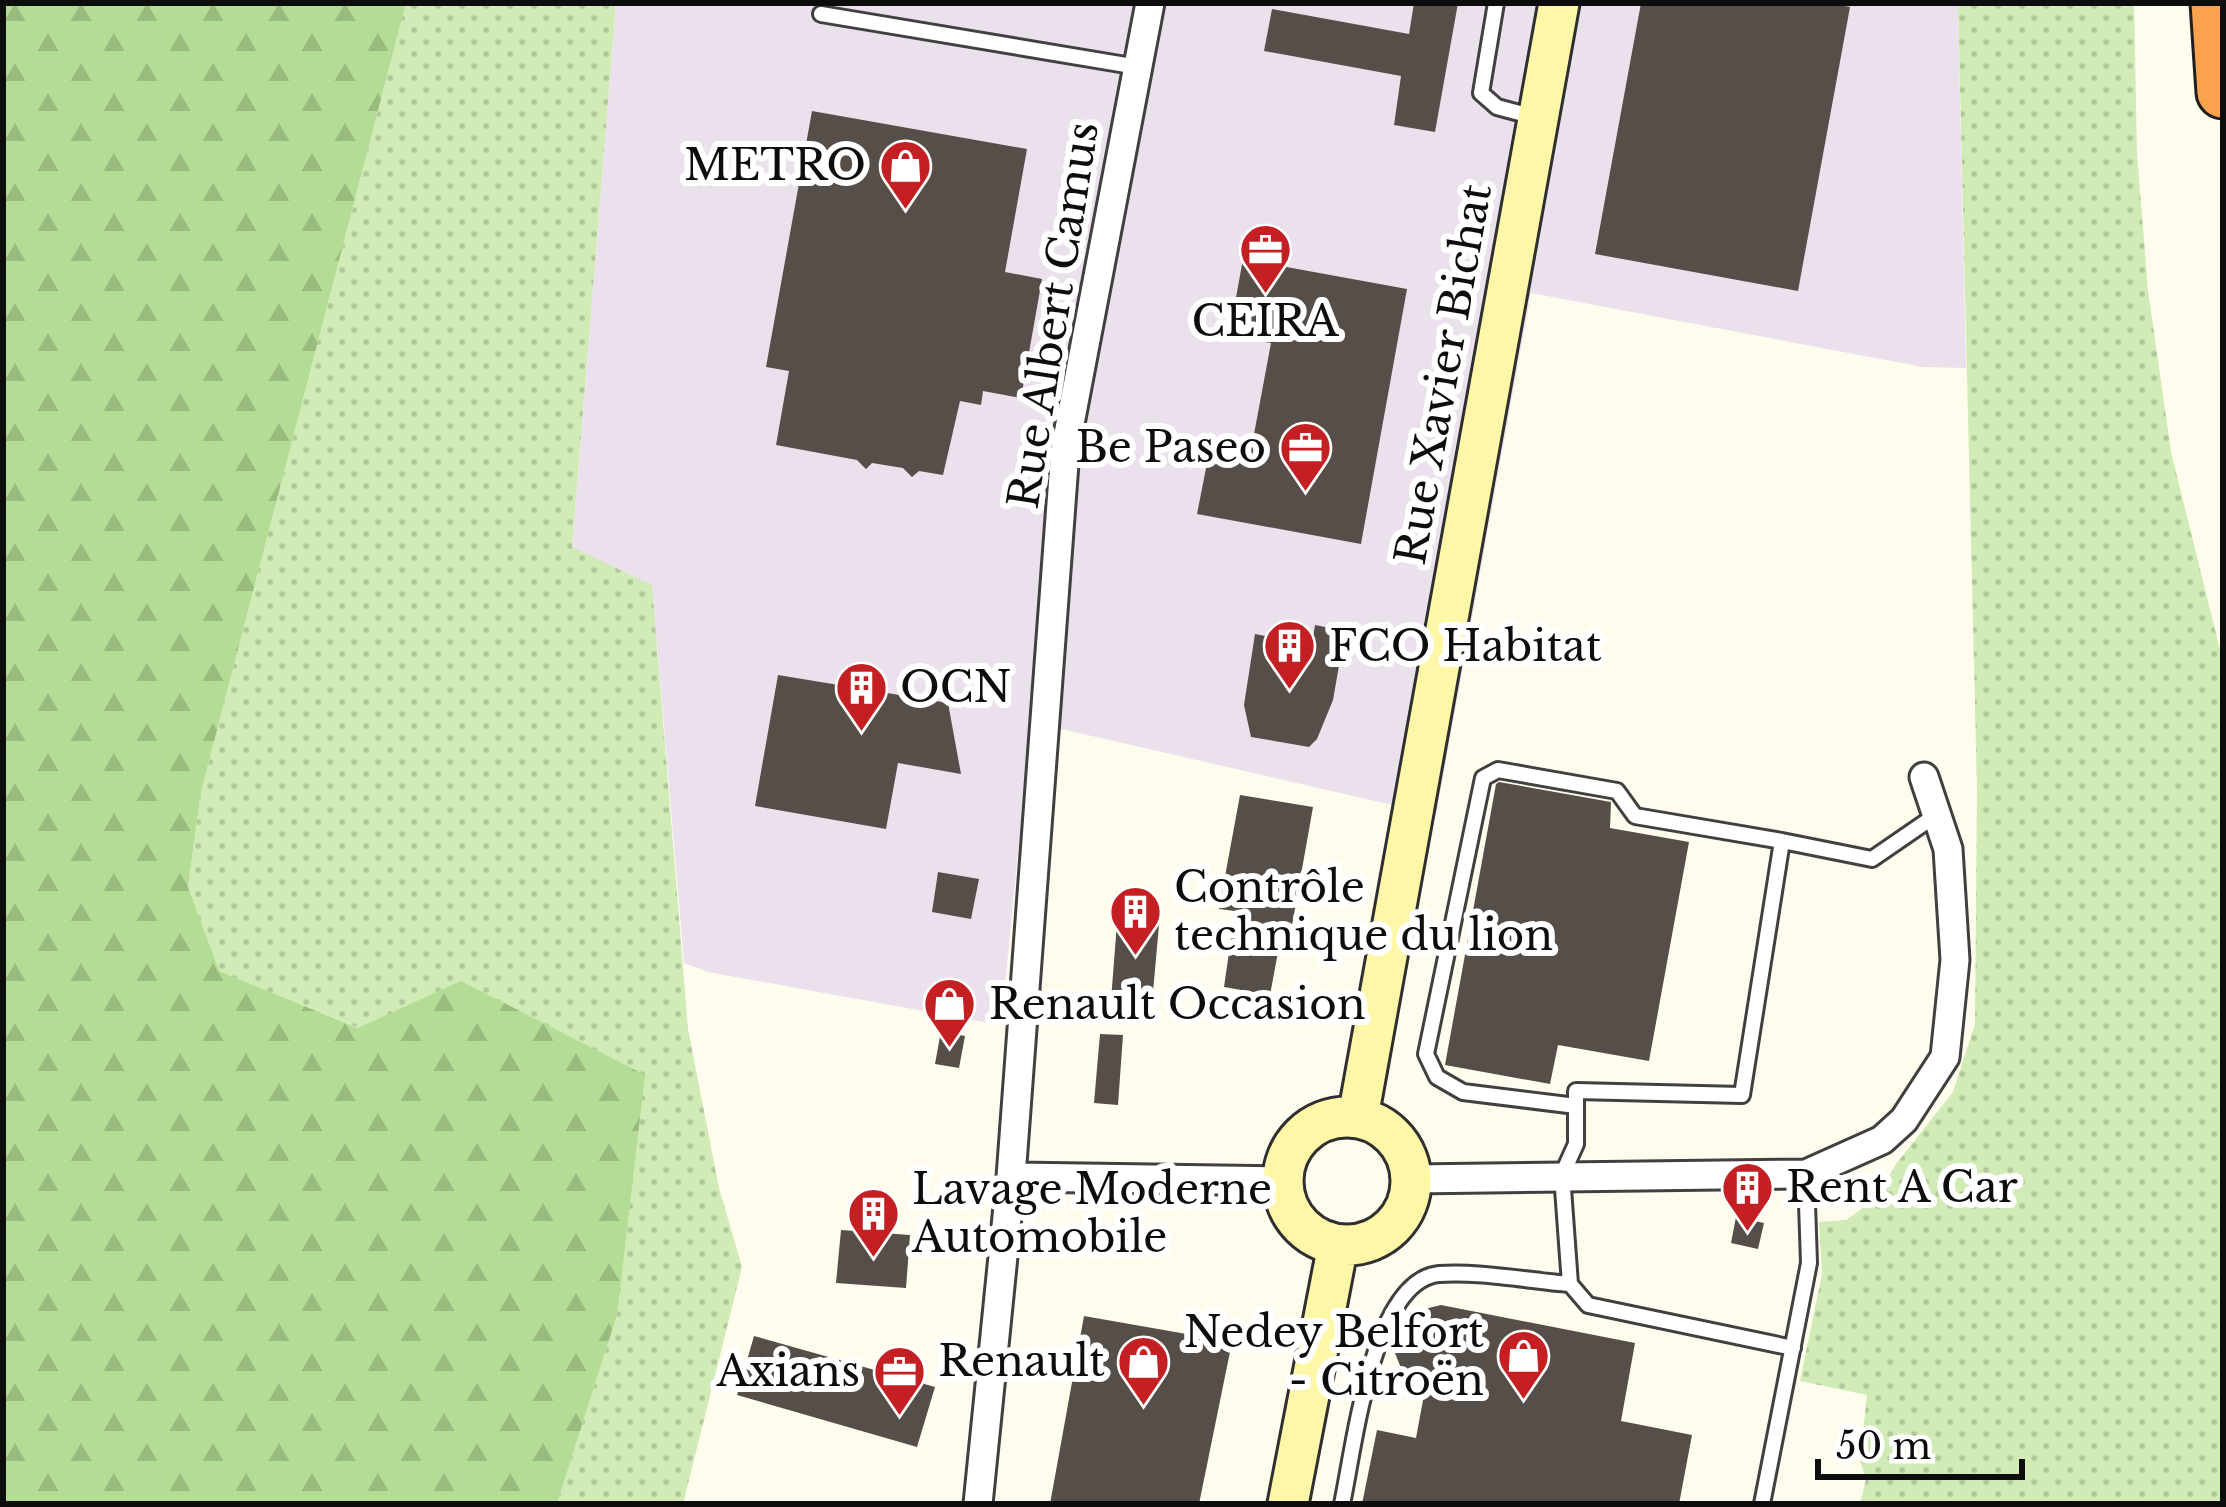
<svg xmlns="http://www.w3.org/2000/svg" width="2226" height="1507" viewBox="0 0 2226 1507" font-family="'Libre Baskerville',serif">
  <defs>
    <pattern id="grass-dots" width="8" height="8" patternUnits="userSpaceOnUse" patternTransform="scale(3)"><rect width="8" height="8" fill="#d0ebb5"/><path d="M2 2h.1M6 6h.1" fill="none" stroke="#b1c89a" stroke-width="1.8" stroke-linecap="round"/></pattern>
    <pattern id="forest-firs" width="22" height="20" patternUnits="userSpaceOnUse" patternTransform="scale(3)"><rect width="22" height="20" fill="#b3dd94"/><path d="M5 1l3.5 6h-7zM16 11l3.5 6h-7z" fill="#99bc7e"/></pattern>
  </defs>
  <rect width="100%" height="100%" fill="#fffced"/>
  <path fill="#ebe1ec" d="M616 3H1958L1966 368 1923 367 1531 293 1436 815 1031 722 1001 1025 708 972 684 963 652 585 572 548Z"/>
  <path fill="url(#grass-dots)" d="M406 3H616L572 547 652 585 688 1029 719 1188 742 1267 683 1504H557L617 1315 461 982 359 1028 218 971 188 887 201 792Z
    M1958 3H2134L2137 154 2148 290 2171 452 2223 662V1504H1860L1866 1479 1860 1461 1867 1395 1800 1381 1822 1274 1819 1222 1846 1220 1878 1197 1896 1164 1953 1092 1975 1024 1977 789Z"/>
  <path fill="url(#forest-firs)" d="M3 3H406L201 792 188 887 219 971 358 1028 461 981 645 1075 617 1315 557 1504H3Z"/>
  <path fill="#564e49" d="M1414 3H1458L1435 132 1394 125 1401 76 1264 51 1272 9 1409 34Z
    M1641 3H1829L1850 7 1798 291 1595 254Z
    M812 111 1027 149 1005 272 1042 279 1021 398 983 391 981 405 960 401 943 475 919 471 912 477 903 468 872 463 866 469 857 460 776 445 789 371 766 367Z
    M1243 259 1407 289 1361 544 1197 514 1212 438 1252 445 1271 343 1229 336Z
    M1315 625 1345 631 1333 700 1317 739 1309 747 1251 737 1244 705 1255 634 1312 645Z
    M778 675 948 703 961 774 898 763 886 829 755 806Z
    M1499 782 1611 802 1610 828 1689 842 1649 1061 1558 1045 1550 1084 1445 1065 1496 784Z
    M1240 795 1313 807 1290 937 1281 936 1270 995 1224 987 1235 911 1219 909Z
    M938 872 979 879 971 919 932 912Z
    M1118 910 1160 914 1152 1003 1111 1000Z
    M941 1031 965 1036 959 1068 935 1064Z
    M1100 1034 1123 1035 1118 1105 1094 1103Z
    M1736 1217 1764 1223 1758 1249 1731 1243Z
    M841 1230 910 1235 906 1288 836 1283Z
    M1441 1305 1635 1343 1621 1421 1692 1435 1679 1504H1362L1377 1430 1416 1438 1426 1384 1401 1368 1395 1353 1401 1323 1412 1312Z
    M1084 1316 1232 1342 1199 1504H1050Z
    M754 1336 935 1387 917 1447 737 1395Z"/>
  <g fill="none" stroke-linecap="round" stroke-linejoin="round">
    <defs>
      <path id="lane" d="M1496 3 1481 93 1497 107 1534 117
        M821 14 1138 67
        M1782 841 1872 859 1936 815
        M1570 1284 1562 1175 1576 1144V1091L1742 1095 1782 841 1635 816 1617 791 1498 770 1483 778 1426 1054 1437 1077 1463 1092 1576 1106
        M1342 1504C1354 1449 1372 1280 1439 1274 1479 1271 1530 1281 1570 1284L1588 1305 1793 1348
        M1762 1504 1809 1263 1806 1174"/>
      <path id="street" d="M1011 1177 1283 1181
        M1412 1179 1806 1174 1882 1140 1904 1120 1945 1057 1955 960 1948 849 1924 777
        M978 1504 1011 1177 1065 450 1150 3"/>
      <path id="secondary" d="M1358 1117 1559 3
        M1283 1181a64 64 0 1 1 128 0a64 64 0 1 1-128 0Z
        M1288 1504 1338 1245"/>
      <path id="highway" d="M2217 3 2223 92"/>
    </defs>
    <use href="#lane" stroke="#404040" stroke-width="20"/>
    <use href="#street" stroke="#404040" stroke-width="33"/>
    <use href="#secondary" stroke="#2f2f2f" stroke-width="45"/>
    <use href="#highway" stroke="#1e1e1e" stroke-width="57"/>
    <use href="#lane" stroke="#fff" stroke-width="14"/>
    <use href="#street" stroke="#fff" stroke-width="27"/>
    <use href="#secondary" stroke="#fff7a8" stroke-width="39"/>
    <use href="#highway" stroke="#fba24f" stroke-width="51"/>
  </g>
  <defs>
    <symbol id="shop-pin" viewBox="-11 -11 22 30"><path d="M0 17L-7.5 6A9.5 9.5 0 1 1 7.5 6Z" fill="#c41f23" stroke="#fff"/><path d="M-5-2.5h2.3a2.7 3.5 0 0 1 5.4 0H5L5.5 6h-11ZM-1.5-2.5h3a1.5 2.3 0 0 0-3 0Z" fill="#fff"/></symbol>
    <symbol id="office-pin" viewBox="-11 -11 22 30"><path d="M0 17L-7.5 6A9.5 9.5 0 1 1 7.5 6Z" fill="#c41f23" stroke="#fff"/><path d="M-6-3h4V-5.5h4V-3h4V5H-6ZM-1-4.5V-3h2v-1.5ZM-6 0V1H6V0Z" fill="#fff"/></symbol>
    <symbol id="building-pin" viewBox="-11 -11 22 30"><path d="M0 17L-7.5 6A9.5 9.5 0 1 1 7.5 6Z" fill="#c41f23" stroke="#fff"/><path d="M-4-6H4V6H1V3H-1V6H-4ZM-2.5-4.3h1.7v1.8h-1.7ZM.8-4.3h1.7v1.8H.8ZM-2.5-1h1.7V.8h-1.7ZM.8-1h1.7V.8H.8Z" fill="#fff"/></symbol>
  </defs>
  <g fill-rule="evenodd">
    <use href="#shop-pin" x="876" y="136" width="59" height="81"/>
    <use href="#office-pin" x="1236" y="220" width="59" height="81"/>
    <use href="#office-pin" x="1276" y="418" width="59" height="81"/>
    <use href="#building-pin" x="1260" y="616" width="59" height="81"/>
    <use href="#building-pin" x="832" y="658" width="59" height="81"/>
    <use href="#building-pin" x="1106" y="882" width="59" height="81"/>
    <use href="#shop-pin" x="920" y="974" width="59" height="81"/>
    <use href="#building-pin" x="1718" y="1158" width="59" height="81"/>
    <use href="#building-pin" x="844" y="1184" width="59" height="81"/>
    <use href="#shop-pin" x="1494" y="1326" width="59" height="81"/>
    <use href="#shop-pin" x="1114" y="1332" width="59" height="81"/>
    <use href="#office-pin" x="870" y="1342" width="59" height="81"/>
  </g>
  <g text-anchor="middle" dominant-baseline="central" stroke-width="12" stroke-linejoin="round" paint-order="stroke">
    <g font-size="42" fill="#0d0d0d" stroke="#fff" text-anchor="start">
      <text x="866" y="165" text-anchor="end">METRO</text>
      <text x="1265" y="321" text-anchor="middle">CEIRA</text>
      <text x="1266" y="447" text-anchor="end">Be Paseo</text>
      <text x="1329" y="646">FCO Habitat</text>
      <text x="900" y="687">OCN</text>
      <text x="1174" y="887">Contrôle<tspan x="1174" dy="48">technique du lion</tspan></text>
      <text x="989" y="1004">Renault Occasion</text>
      <text x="1786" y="1187">Rent A Car</text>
      <text x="912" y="1189">Lavage Moderne<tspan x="912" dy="48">Automobile</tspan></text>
      <text x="1484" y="1332" text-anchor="end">Nedey Belfort<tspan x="1484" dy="48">- Citroën</tspan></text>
      <text x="1105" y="1361" text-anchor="end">Renault</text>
      <text x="860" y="1371" text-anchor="end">Axians</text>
    </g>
    <g font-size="42" fill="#0d0d0d" stroke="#fff">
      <text transform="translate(1053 315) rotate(-81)">Rue Albert Camus</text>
      <text transform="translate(1443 374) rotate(-80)">Rue Xavier Bichat</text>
    </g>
  </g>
  <rect width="2226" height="1507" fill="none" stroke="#0d0d0d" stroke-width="12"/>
  <path d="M1818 1459v18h204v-18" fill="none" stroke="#0d0d0d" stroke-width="6"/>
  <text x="1836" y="1459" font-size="36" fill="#0d0d0d" stroke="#ffffff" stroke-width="9" paint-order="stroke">50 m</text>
</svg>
